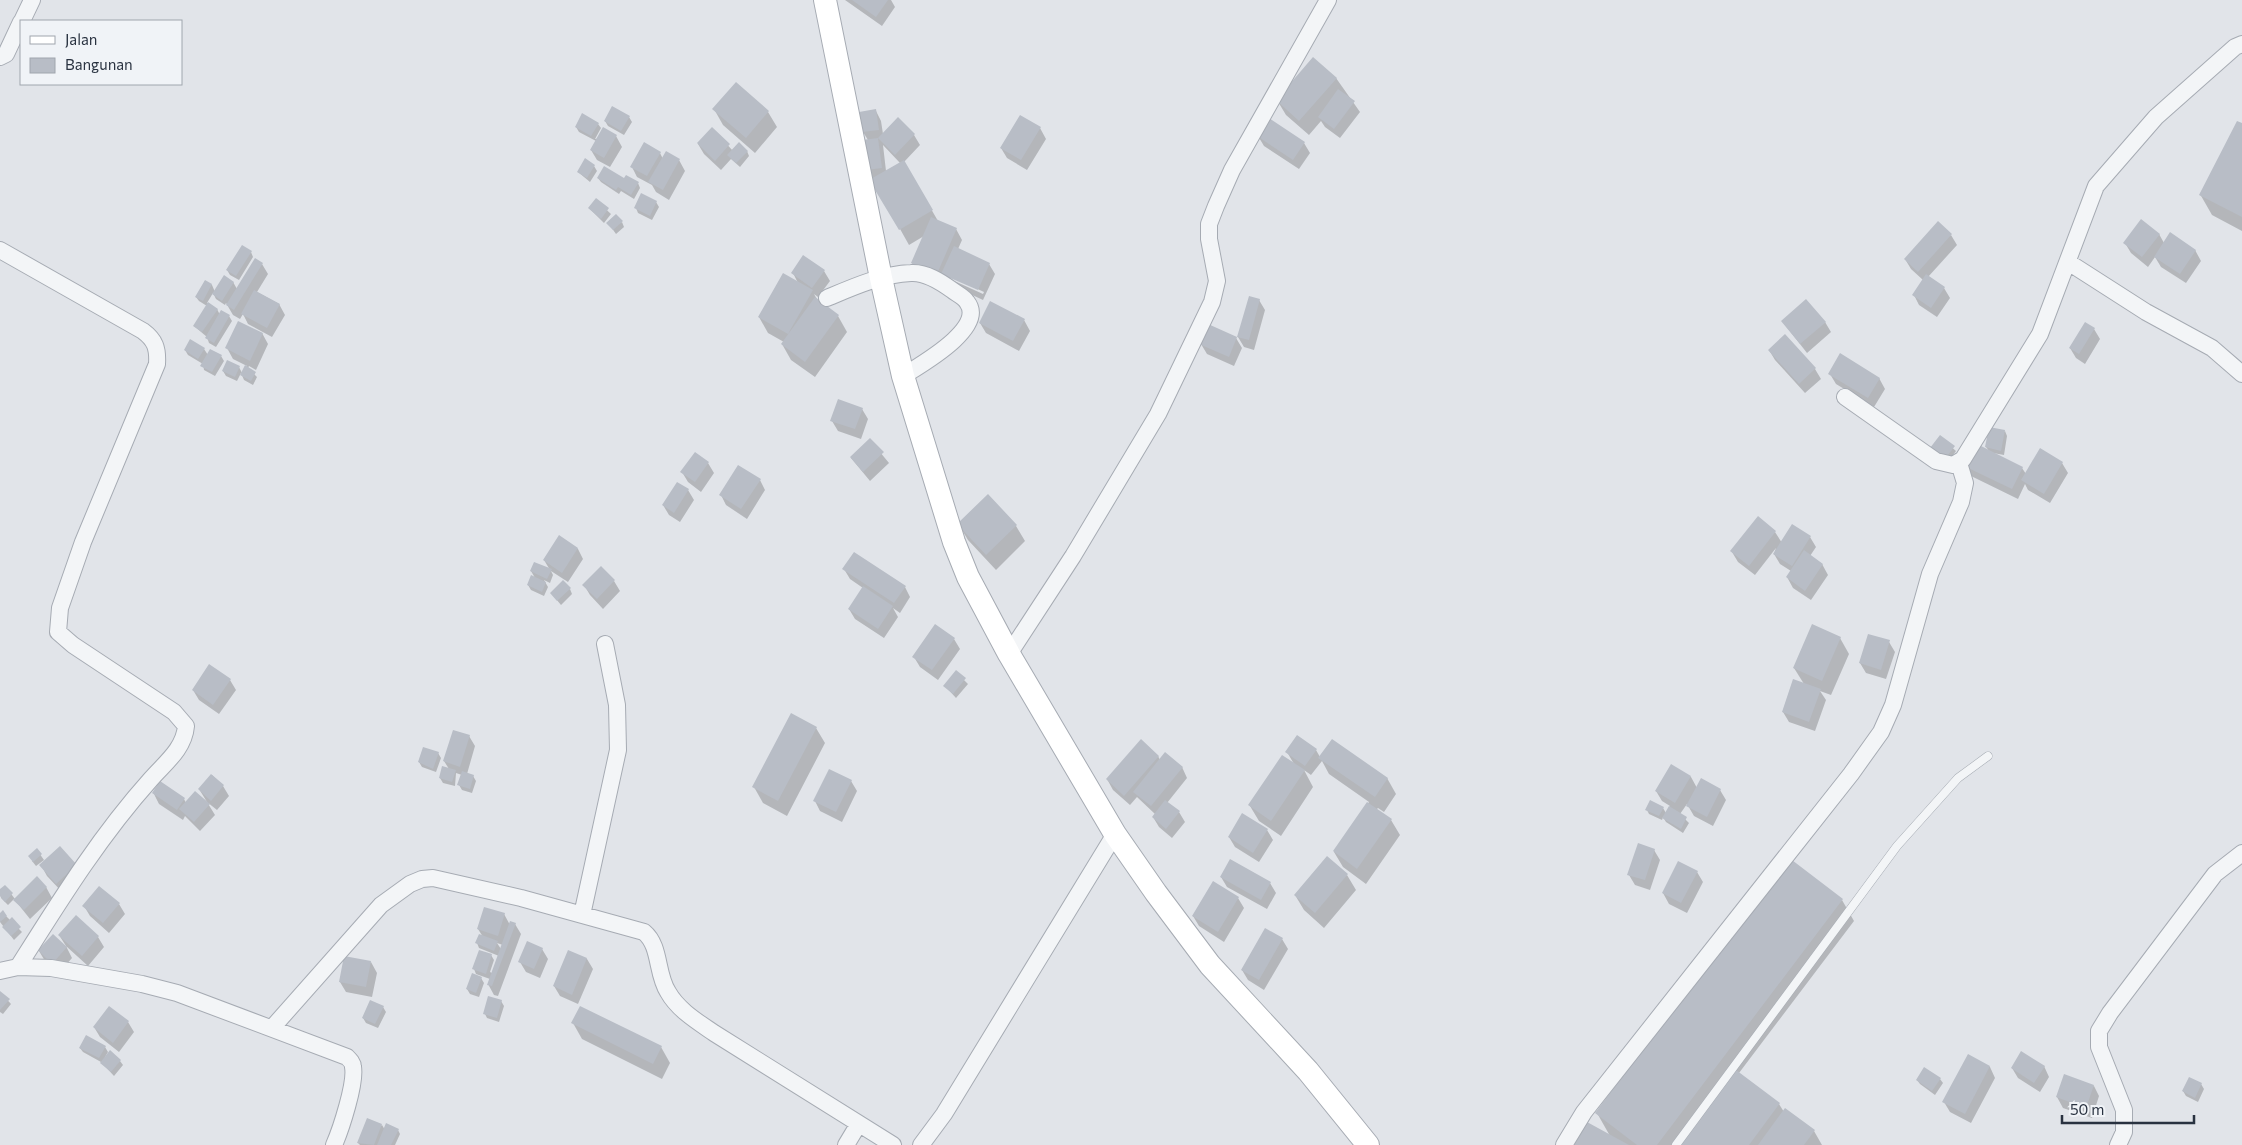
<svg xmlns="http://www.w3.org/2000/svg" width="2242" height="1145" viewBox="0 0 2242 1145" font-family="Commissioner,sans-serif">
  <rect width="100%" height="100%" fill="#e1e4e9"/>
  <path fill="#0003" fill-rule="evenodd" d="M845 0H891L895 7 882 26Z
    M1336 78 1360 112 1340 138 1325 127 1321 121 1309 135 1286 115 1277 100Z
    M714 109 768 112 777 127 755 153 723 125Z
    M876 111 881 121 883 134 898 119 914 135 920 145 904 162 938 221 956 229 962 240 958 249 989 264 995 274 983 300 949 284 918 274 912 263 924 236 909 245 867 170 868 140 863 132ZM883 145 900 163 886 171ZM950 276 984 292 983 294 950 279Z
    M629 117 632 122 624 135 608 126 605 121Z
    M598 124 601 128 595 139 616 136 622 147 610 167 597 160 591 150 596 141 579 132 576 127Z
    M2242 125V231L2212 215 2200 194Z
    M712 128 733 151H747L749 156 740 167 731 159 721 170 704 154 698 144Z
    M1040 128 1046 139 1027 170 1007 158 1001 148Z
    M1258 136 1304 143 1310 153 1299 169 1264 146Z
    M660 153 663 159 667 153 679 160 685 171 669 200 656 192 652 185 637 177 632 167Z
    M594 166 597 171 590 182 578 172Z
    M598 178 624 180 638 183 640 188 634 199 621 191 619 194 601 182Z
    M596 200 611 214 604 223 589 208Z
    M656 202 659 207 652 220 638 213 636 208Z
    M622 222 624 227 616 234 611 227Z
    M2159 234 2164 243 2195 250 2201 261 2186 283 2161 267 2155 257 2148 267 2131 253 2125 243Z
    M1951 235 1957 245 1928 277 1944 288 1950 298 1937 317 1919 305 1914 295 1923 280 1911 269 1905 259Z
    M251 252 253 257 239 280 230 275 227 270Z
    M262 264 268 274 257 292 279 304 285 315 272 337 248 324 243 314 240 319 233 315 226 303 225 305 216 299 213 293 207 303 217 309 220 315 229 316 232 321 216 347 209 343 207 337 194 326 207 306 199 301 196 297 205 281 212 285 215 292 233 282 237 289Z
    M824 271 830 281 818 297 814 294 818 301 838 316 847 332 815 377 791 360 782 344 784 342 768 333 759 317 798 283 793 273Z
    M1259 300 1265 310 1254 350 1244 347 1238 337Z
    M1024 320 1030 331 1019 351 986 333 980 323Z
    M1782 321 1825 322 1831 332 1807 353Z
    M2094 329 2100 339 2085 364 2076 358 2070 348Z
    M262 333 268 344 256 370 249 366 248 368 257 377 253 385 244 380 241 373 237 381 226 376 223 371 239 367 242 373 247 366 233 359 227 348Z
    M1236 338 1242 348 1234 366 1207 354 1201 344Z
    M191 341 204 349 208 355 221 356 224 361 215 376 204 370 203 364 188 355 185 350Z
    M1769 350 1815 369 1821 379 1805 393 1775 360Z
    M1830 374 1879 378 1885 389 1874 407 1836 384Z
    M862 409 868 419 861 439 838 431 832 421Z
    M2005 431 2007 436 2004 455 1993 453 2022 468 2026 474 2062 463 2068 473 2050 503 2028 490 2025 484 2018 499 1971 476 1965 466 1989 451 1986 447Z
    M1940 437 1956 451 1947 463Z
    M870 440 889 463 870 481 851 458Z
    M695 453 708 463 714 473 701 492 688 482 682 472Z
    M760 480 765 490 747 519 726 505 721 495Z
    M688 490 694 500 680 522 669 515 663 505Z
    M959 525 1016 526 1025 541 996 570 968 540Z
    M1775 532 1782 543 1810 537 1816 547 1810 556 1822 564 1828 575 1811 600 1793 588 1787 577 1791 571 1780 564 1774 554 1776 548 1755 575 1738 562 1732 552Z
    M560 537 578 549 583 559 568 582 551 571 553 575 550 583 544 580 548 587 544 596 531 590 528 585 535 578 531 571 550 570 544 560Z
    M844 569 905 587 910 597 900 613 893 608 898 617 884 638 855 619 849 609 863 588 850 579Z
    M614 581 620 591 603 609 590 595 584 585Z
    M570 589 572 594 561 605 551 593Z
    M1813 626 1840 638 1849 654 1831 695 1820 691 1826 700 1815 731 1789 722 1783 712 1804 684 1794 668Z
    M954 639 960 649 938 680 920 667 914 657Z
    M1889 642 1895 652 1886 679 1866 673 1860 663Z
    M956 672 968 684 956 698 945 686Z
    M230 680 236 690 219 714 199 700 193 690Z
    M816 728 825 743 787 816 763 803 754 787Z
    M469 736 475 746 467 774 473 776 476 781 472 793 462 790 459 785 462 775 456 773 455 786 443 783 440 778 449 769 444 761Z
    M1316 750 1320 757 1387 778 1396 794 1384 812 1378 808 1376 810 1391 820 1400 835 1366 884 1343 867 1334 852 1369 802 1329 774 1322 761 1311 775 1304 770 1313 787 1281 836 1259 821 1250 806 1294 764 1287 752Z
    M438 753 441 758 436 772 422 767 419 762Z
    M1158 756 1160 760 1182 767 1187 778 1167 803 1179 812 1185 822 1172 838 1159 827 1153 817 1155 814 1137 797 1130 805 1113 790 1107 779Z
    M1672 766 1691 777 1697 788 1720 790 1726 800 1713 826 1694 816 1687 804 1680 814 1689 823 1683 833 1666 822 1663 817 1662 820 1649 814 1647 810 1663 808 1666 813 1670 806 1662 801 1656 791Z
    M212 775 223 786 229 796 217 810 207 802 215 815 200 831 185 816 183 820 159 804 154 794 184 799 186 803 207 802 199 789Z
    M851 781 857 791 842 822 820 811 815 801Z
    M1267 830 1273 840 1259 862 1235 847 1229 837Z
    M37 850 44 860 36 866 32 861Z
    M1654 850 1660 860 1650 890 1635 885 1629 875Z
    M41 865 76 866 63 893 47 876Z
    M1697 872 1703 882 1687 913 1669 904 1663 893Z
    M1347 875 1356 890 1324 928 1304 910 1295 895Z
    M1221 877 1270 883 1276 893 1267 909 1227 887Z
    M5 886 15 899 46 887 52 898 30 919 14 899 8 905 1 898 0 891Z
    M1238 898 1244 908 1224 942 1199 926 1193 916Z
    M1842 900 1854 921 1739 1073 1779 1104 1784 1112 1814 1131 1822 1145H1576L1610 1136 1597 1113Z
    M119 904 125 914 109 933 90 916 84 906Z
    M0 914 6 916 22 932 14 940 0 922Z
    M504 914 510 925 515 924 521 934 498 996 494 995 488 984 490 979 476 974 474 969 491 955 494 960 490 972 492 973 499 956 479 948 477 943 483 937 478 929ZM497 943 503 945 501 949Z
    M76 917 98 937 104 947 88 966 66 946 72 958 59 973 45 961 39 951 66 946 59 935Z
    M1282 939 1288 949 1264 990 1248 980 1242 970Z
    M542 949 548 959 540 978 526 972 520 962Z
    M569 952 587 959 593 969 578 1004 560 996 554 986Z
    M371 962 377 973 372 997 346 992 340 982Z
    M481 978 484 983 479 997 470 994 467 989Z
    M0 992 11 1004 3 1014 0 1012Z
    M501 1001 504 1006 499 1022 487 1018 485 1014Z
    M383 1007 386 1012 378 1028 366 1023 363 1018Z
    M128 1022 134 1032 119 1052 100 1037 94 1027Z
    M573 1023 661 1047 670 1063 662 1079 582 1039Z
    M105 1047 108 1052 105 1057 120 1061 123 1065 114 1076 101 1062 83 1052 80 1048Z
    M1968 1056 1990 1067 1995 1078 1971 1123 1950 1112 1944 1102Z
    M2044 1066 2049 1077 2040 1092 2018 1078 2012 1068Z
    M1940 1079 1943 1083 1935 1095 1920 1084 1917 1080Z
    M2201 1084 2204 1089 2198 1102 2186 1096 2183 1091Z
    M2094 1086 2099 1096 2092 1118 2063 1108 2057 1097Z
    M382 1125 385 1130H398L400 1134 395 1145H360L358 1143Z"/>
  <path fill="#b8bdc6" d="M852 0H888L876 17Z
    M1313 57 1337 78 1299 121 1276 100Z
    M736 82 769 111 746 138 712 109Z
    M1338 89 1355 101 1334 129 1318 117Z
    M612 106 630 116 621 131 604 121Z
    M876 109 879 130 862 132 859 112Z
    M582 113 599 123 591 136 575 127Z
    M1020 115 1041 127 1021 160 1000 148Z
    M898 117 915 134 895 155 878 138Z
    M1269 118 1305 142 1293 160 1257 136Z
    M2237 121 2242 123V217L2199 195Z
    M603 127 617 135 604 158 590 150Z
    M712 127 730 144 715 161 697 143Z
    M878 138 882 168 866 170 862 140Z
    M644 142 661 152 647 176 630 167Z
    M739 142 748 151 736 163 727 155Z
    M666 151 680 159 663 190 648 182Z
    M585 158 595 165 587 178 577 172Z
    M904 160 933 210 899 230 869 180Z
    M604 166 624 178 626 175 639 182 631 195 618 187 616 190 597 178Z
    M641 193 657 201 650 216 634 208Z
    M596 198 609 208 601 219 588 208Z
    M616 214 623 221 613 230 606 223Z
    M931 217 957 228 937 274 911 263Z
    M2141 219 2160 234 2142 257 2123 243Z
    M1938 221 1952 234 1918 272 1904 259Z
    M2170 232 2196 250 2180 274 2154 257Z
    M242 245 252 251 236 276 226 270Z
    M954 246 990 263 978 290 941 274Z
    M803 255 825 270 812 288 791 273Z
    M255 258 263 263 234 310 226 305Z
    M783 273 813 290 788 334 758 317Z
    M1926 274 1945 287 1931 308 1912 295Z
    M224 275 234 282 222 301 212 294Z
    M205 280 212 284 203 301 195 297Z
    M254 290 280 304 267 328 241 314Z
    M1249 296 1260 299 1249 340 1237 337Z
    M815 297 839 315 805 362 781 344Z
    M1806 299 1826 322 1800 344 1781 321Z
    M990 301 1025 319 1013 341 979 323Z
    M208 302 218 309 202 332 193 326Z
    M221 310 230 315 214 343 205 338Z
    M238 321 263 333 250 361 225 348Z
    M2085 322 2095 328 2079 354 2069 348Z
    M1208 324 1237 337 1229 357 1199 344Z
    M1785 334 1816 368 1799 384 1768 350Z
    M190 339 205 348 198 359 184 350Z
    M210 349 222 355 212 372 200 366Z
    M1840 353 1880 378 1868 398 1828 374Z
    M227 360 240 366 235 377 222 371Z
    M245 365 256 372 251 381 240 375Z
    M838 399 863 408 855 429 830 421Z
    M1989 427 2005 430 2001 451 1985 447Z
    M1940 435 1955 446 1944 460 1930 448Z
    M870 438 884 452 863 472 850 457Z
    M1975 443 2023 467 2012 489 1964 466Z
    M2040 448 2063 462 2044 494 2021 480Z
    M695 452 709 462 695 482 680 472Z
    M738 465 761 479 741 509 719 495Z
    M677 482 689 489 674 513 662 505Z
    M988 494 1017 525 986 555 957 524Z
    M1758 516 1776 531 1749 566 1730 551Z
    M1792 524 1811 536 1792 566 1773 554Z
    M559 535 578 548 562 573 543 560Z
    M1804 550 1823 564 1805 591 1786 577Z
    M854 552 906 586 894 603 842 569Z
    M534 562 552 569 547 579 530 571Z
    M601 566 615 580 597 599 582 585Z
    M531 575 546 582 542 592 527 585Z
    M563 580 571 588 557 601 550 593Z
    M863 586 893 606 878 629 848 609Z
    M935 624 955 638 932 670 912 657Z
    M1812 624 1841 637 1822 681 1793 668Z
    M1868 634 1890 640 1881 670 1859 663Z
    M209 664 231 679 213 705 192 690Z
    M956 670 966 678 953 694 943 686Z
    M1793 679 1821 689 1809 722 1782 712Z
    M791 713 817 727 778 801 752 787Z
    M453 730 470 735 460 767 443 761Z
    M1297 735 1317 749 1305 766 1285 752Z
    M1141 739 1159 756 1124 796 1106 779Z
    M1332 739 1388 778 1375 797 1318 758Z
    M423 747 439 752 433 769 418 762Z
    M1165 752 1183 767 1151 806 1133 792Z
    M1282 755 1305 770 1271 821 1248 805Z
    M1671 764 1691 776 1675 803 1655 791Z
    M442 766 456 770 452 782 439 778Z
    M829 769 852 780 836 812 813 801Z
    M462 771 474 775 470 789 457 785Z
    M211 774 224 785 211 801 198 789Z
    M1701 778 1721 789 1707 817 1686 806Z
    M160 781 185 798 177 810 152 793Z
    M195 791 210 804 194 822 179 809Z
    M1165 800 1180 811 1166 829 1152 817Z
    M1650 800 1664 807 1659 816 1645 810Z
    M1367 802 1392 819 1357 869 1333 851Z
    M1669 806 1687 817 1681 829 1662 818Z
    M1242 813 1268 829 1253 853 1228 837Z
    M1638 843 1655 849 1645 880 1627 875Z
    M60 846 77 865 56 884 39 865Z
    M37 848 42 854 33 862 28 856Z
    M1327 856 1348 874 1315 913 1294 895Z
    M1788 857 1843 899 1657 1145H1637L1595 1113Z
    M1230 859 1271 882 1261 900 1220 877Z
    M1678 861 1698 871 1681 903 1662 893Z
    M37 876 47 887 24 910 13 900Z
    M1213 881 1239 897 1218 932 1192 916Z
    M5 885 13 893 5 902 0 896V889Z
    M99 886 120 903 103 923 82 906Z
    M484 907 505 913 498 936 477 929Z
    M3 910 7 916 0 922V913Z
    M76 915 99 936 82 956 58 935Z
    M12 917 21 927 11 936 2 927Z
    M510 921 516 923 492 986 487 985Z
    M1265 928 1283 938 1259 980 1241 970Z
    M53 934 67 947 52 964 38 950Z
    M479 934 498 941 494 951 475 943Z
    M527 941 543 948 534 969 518 962Z
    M479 950 492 954 486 974 472 969Z
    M568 950 587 958 572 995 553 986Z
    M344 956 371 961 366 987 339 982Z
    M472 973 482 977 476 993 466 989Z
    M0 991 10 999 0 1010Z
    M488 996 502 1000 497 1018 483 1014Z
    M370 1000 384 1006 375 1024 362 1018Z
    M109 1006 129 1021 113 1043 93 1027Z
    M580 1006 662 1046 653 1064 571 1023Z
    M86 1035 106 1046 99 1058 79 1048Z
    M110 1050 121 1060 111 1072 100 1063Z
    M2021 1051 2045 1066 2034 1083 2011 1068Z
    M1968 1054 1990 1066 1965 1114 1942 1102Z
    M1924 1067 1941 1078 1932 1091 1916 1080Z
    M1736 1070 1780 1103 1749 1145H1680Z
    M2064 1074 2094 1085 2086 1108 2056 1097Z
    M2189 1077 2202 1083 2195 1098 2182 1091Z
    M1785 1108 1815 1130 1804 1145H1758Z
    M367 1118 382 1124 374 1145 357 1143Z
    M1587 1122 1629 1145H1574Z
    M386 1123 399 1129 391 1145H377Z"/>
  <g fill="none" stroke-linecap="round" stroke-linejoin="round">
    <defs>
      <path id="service" d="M1676 1145 1897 846 1958 778 1988 756"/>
      <path id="minor" d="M22 21 32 0
        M0 57 6 54 21 22
        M0 250 143 331C155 340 158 348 157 364L83 542 60 608 58 632 73 645 174 712 186 726C184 749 165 763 151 779 99 837 59 902 18 967
        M2068 262 2146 312 2212 348 2242 374
        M827 298C853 287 882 274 911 273 926 272 941 282 952 290 957 294 964 297 967 302 987 328 920 365 903 376
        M1845 397 1936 461 1953 465 1963 459 2040 334 2096 186 2156 117 2235 47 2242 44
        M1009 654 1073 556 1158 414 1212 302 1217 281 1209 239V224L1216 206 1232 170 1328 0
        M582 915 618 750 617 705 605 644
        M0 971 18 967 51 968 142 984 177 993 347 1057C350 1060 353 1063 353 1067 356 1083 341 1129 334 1145
        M272 1028 381 905 410 884 422 879 433 878 521 898 644 932C661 946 656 974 668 992 678 1010 698 1022 714 1033L893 1145
        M846 1145 858 1125
        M921 1145 944 1114 1115 834
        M1564 1145 1584 1112 1851 774 1881 732 1893 705 1930 574 1961 502 1965 483 1959 463
        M2118 1145 2124 1132V1110L2099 1047V1031L2110 1013 2215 874 2242 853"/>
      <path id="secondary" d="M825 0 881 278 903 376 954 542 968 577 1009 654 1115 834 1156 893 1210 965 1308 1071 1368 1145"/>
    </defs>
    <use href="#service" stroke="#a6abb3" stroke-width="9"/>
    <use href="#minor" stroke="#a6abb3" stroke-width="18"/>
    <use href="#secondary" stroke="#a6abb3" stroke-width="24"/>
    <use href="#service" stroke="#f3f5f7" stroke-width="8"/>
    <use href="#minor" stroke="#f3f5f7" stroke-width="16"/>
    <use href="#secondary" stroke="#fff" stroke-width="22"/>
  </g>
  <rect x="20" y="20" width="162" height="65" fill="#f0f3f7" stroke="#a0a6ae"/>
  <rect x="30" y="36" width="25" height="8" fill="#ffffff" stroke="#a0a6ae"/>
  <text x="65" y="45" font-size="15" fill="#293240">Jalan</text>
  <rect x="30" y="58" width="25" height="15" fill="#b8bdc6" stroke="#a0a6ae"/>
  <text x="65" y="70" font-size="15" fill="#293240">Bangunan</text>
  <path d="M2062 1115v8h132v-8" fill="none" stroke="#293240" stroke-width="2.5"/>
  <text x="2070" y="1115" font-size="15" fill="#293240" stroke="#f0f3f7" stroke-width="4" paint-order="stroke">50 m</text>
</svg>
